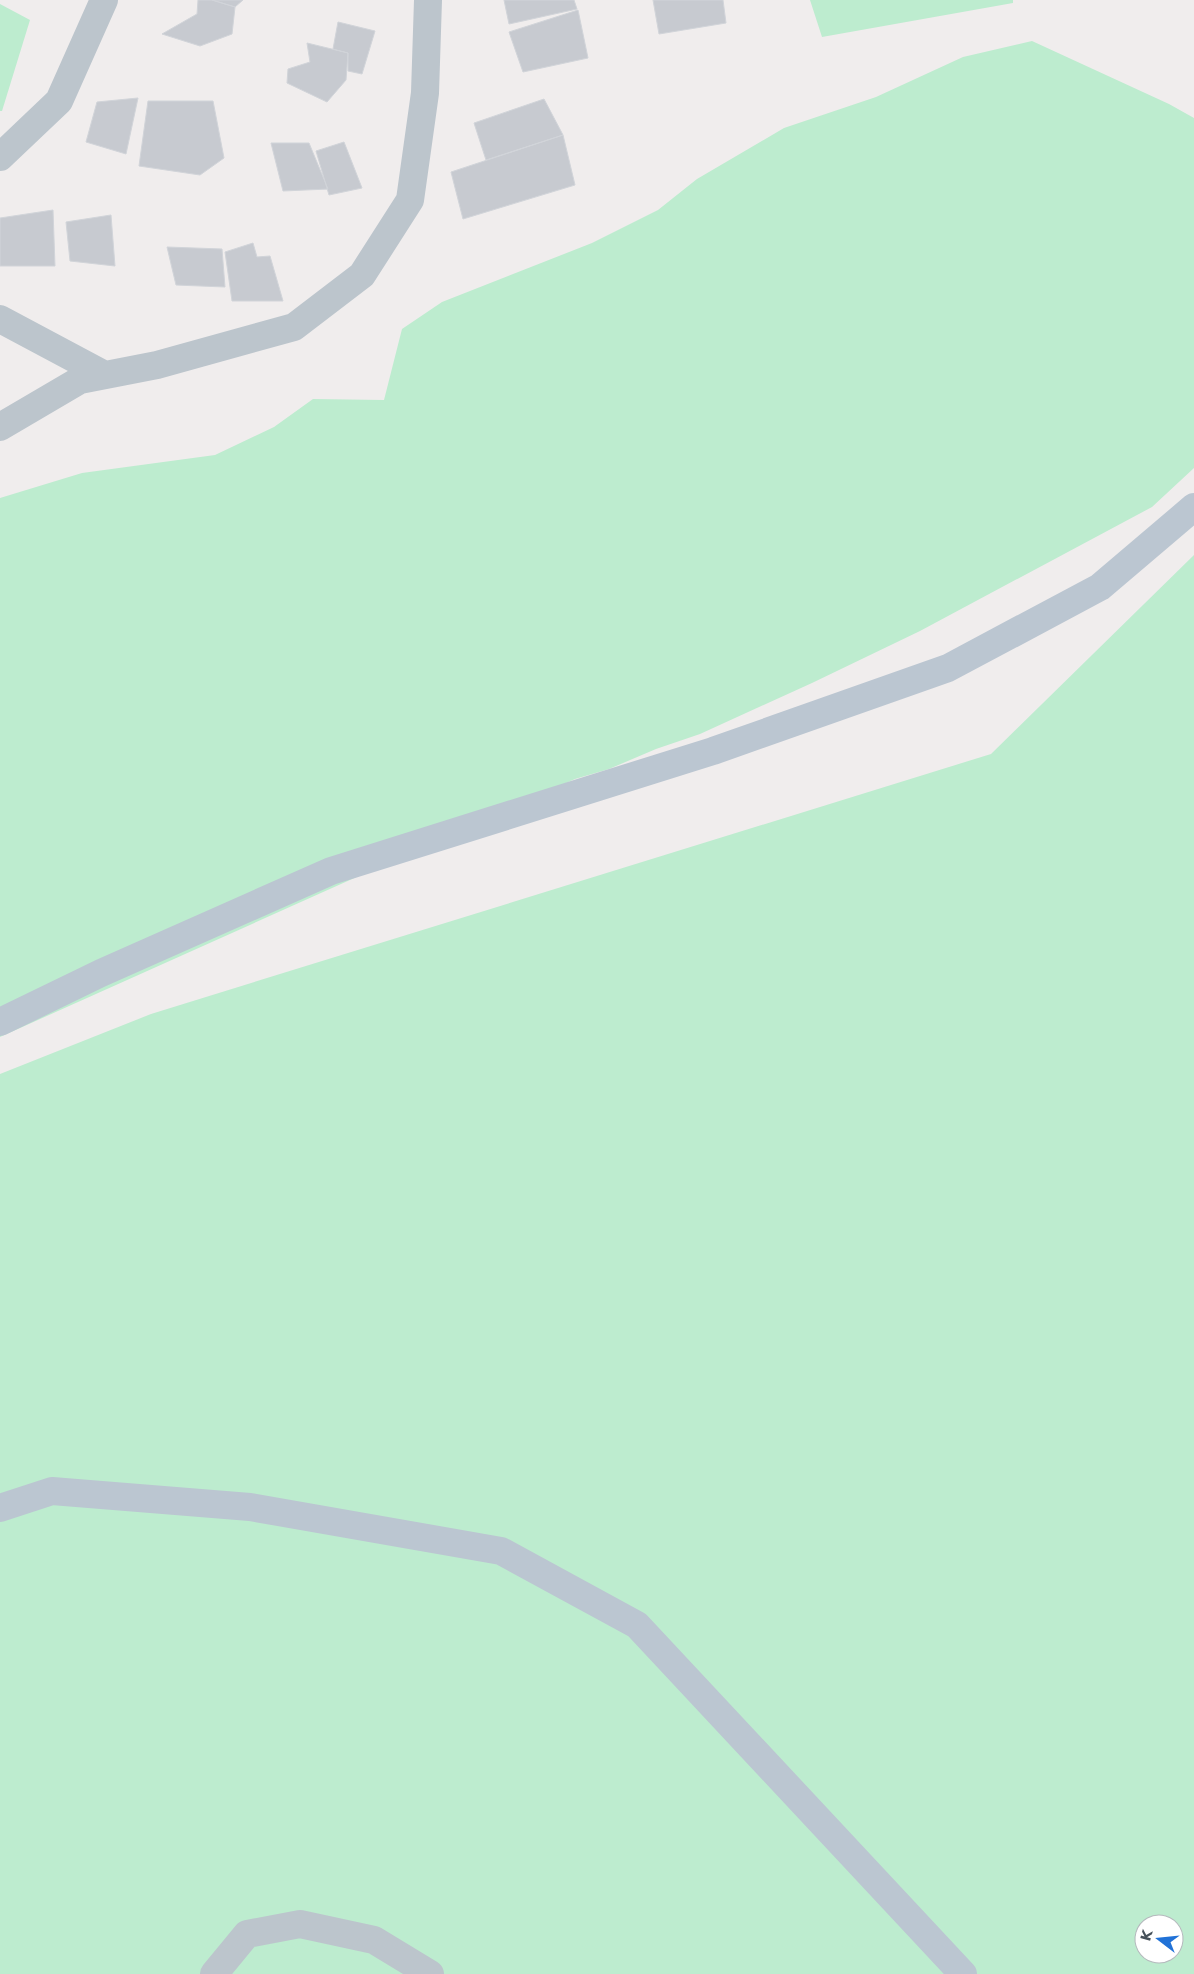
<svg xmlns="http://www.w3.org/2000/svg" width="1194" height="1974" viewBox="0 0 1194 1974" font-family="'DejaVu Sans',sans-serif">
  <rect width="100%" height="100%" fill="#f0eded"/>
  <path fill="#bdeccf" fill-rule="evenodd" d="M810 0H1013V3L822 37Z
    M0 4 30 20 2 111H0Z
    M1032 41 1169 104 1194 118V468L1152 507 920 631 812 683 700 734 656 749 609 769 575 779 0 1037V498L82 473 215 455 274 427 313 399 384 400 402 329 442 302 592 243 658 210 697 179 784 128 876 97 963 57Z
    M1194 555V1974H0V1074L151 1014 991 754ZM1144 1924H1174V1954H1144Z"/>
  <path fill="#c7cad0" stroke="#d1d4d9" d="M198 0H212L235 7 232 34 200 46 162 34 197 14Z
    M212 0H243L235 7Z
    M504 0H574L577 9 509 24Z
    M653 0H723L726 23 659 34Z
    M578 10 588 58 523 72 509 32Z
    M338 22 375 31 362 74 348 71V53L333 49Z
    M307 43 348 53 346 80 327 102 287 83 288 69 310 62Z
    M138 98 126 154 86 142 97 102Z
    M544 99 563 135 486 160 474 123Z
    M148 101H213L224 158 200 175 139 166Z
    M563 135 575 185 463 219 451 172Z
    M344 142 362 188 329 195 316 151Z
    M271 143H309L328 189 283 191Z
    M53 210 55 266H0V218Z
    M111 215 115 266 70 261 66 222Z
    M253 243 257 257 270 256 283 301H232L225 252Z
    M167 247 222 249 225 287 176 285Z"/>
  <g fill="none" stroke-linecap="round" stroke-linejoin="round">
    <path stroke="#bcc5cc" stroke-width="28" d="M0 157 59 101 104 0
      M0 319 105 375
      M0 427 80 380 157 365 294 327 362 275 410 200 425 93 428 0
      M214 1974 247 1934 300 1924 374 1940 430 1974"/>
    <path stroke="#bbc6d1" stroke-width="28" d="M0 1022 101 973 331 871 713 751 948 668 1100 587 1194 507
      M0 1508 52 1491 250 1507 501 1551 637 1625 963 1974"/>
  </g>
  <g transform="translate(1159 1939) rotate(286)"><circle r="24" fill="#ffffff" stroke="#b5b9bd"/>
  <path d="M0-4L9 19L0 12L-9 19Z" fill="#2172d7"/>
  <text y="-8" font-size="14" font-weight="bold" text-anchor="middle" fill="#46515a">K</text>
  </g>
</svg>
